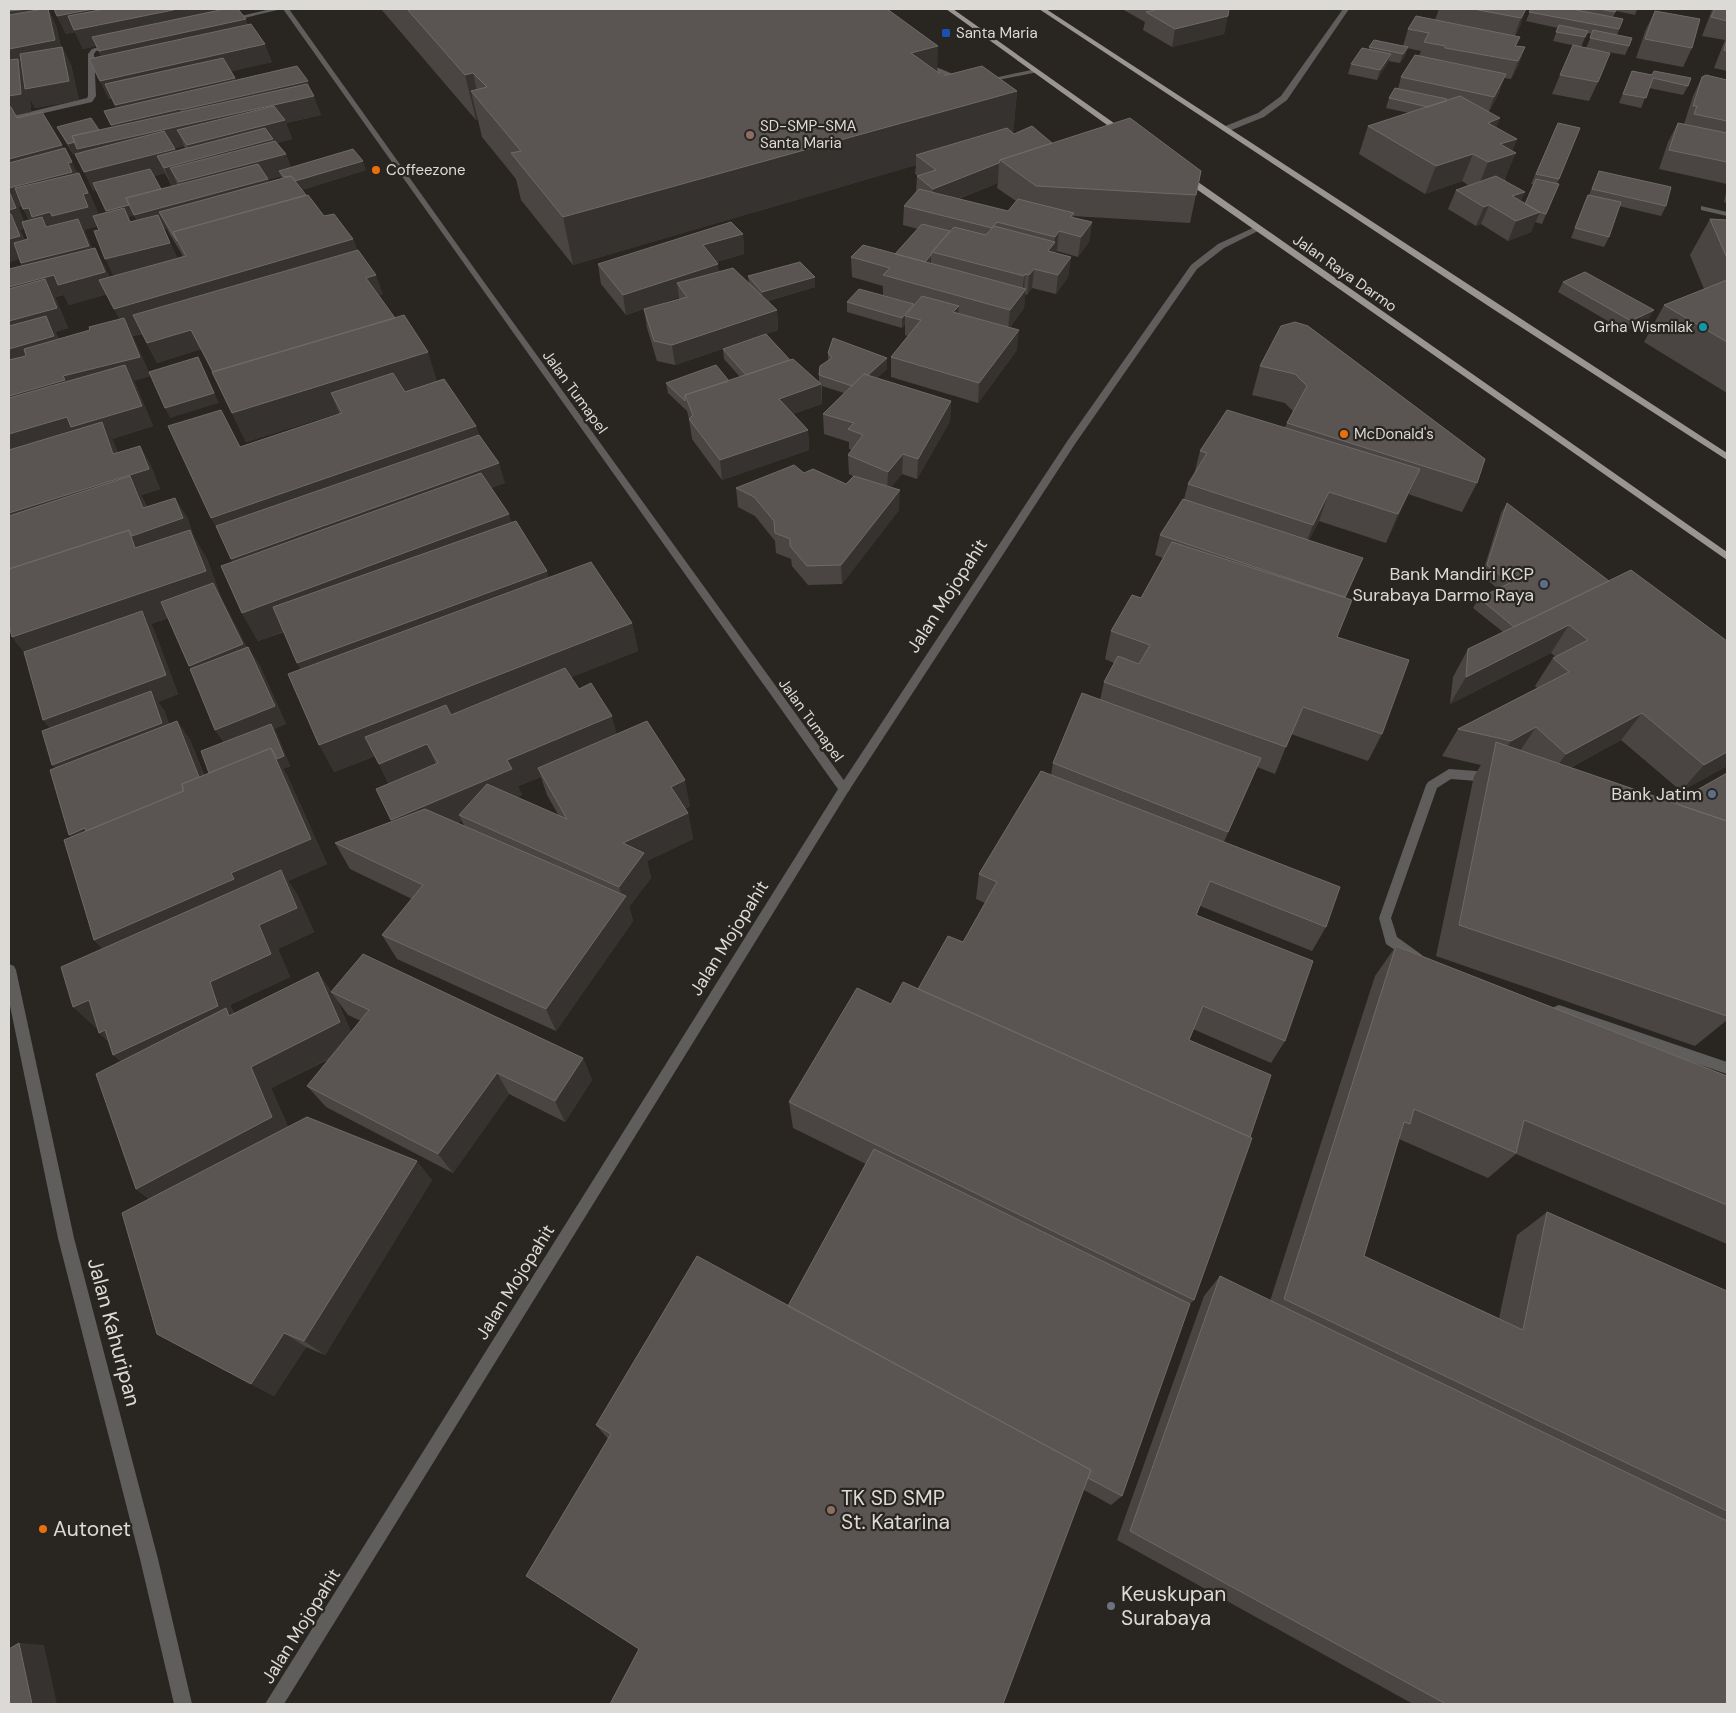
<svg xmlns="http://www.w3.org/2000/svg" width="1736" height="1713" viewBox="0 0 1736 1713" font-family="'DM Sans',sans-serif">
  <rect width="100%" height="100%" fill="#292622"/>
  <g fill="none" stroke-linecap="round" stroke-linejoin="round">
    <path fill="#605e5c" fill-rule="evenodd" d="M924 62 965 79 966 80 963 82 952 79 922 65 921 64Z
      M1036 69 1038 70V72L983 83 980 81Z
      M1701 206 1727 212V216L1701 210Z
      M1449 769 1490 772 1494 774 1496 777 1494 780 1490 782 1451 779 1437 788 1391 918 1397 937 1422 955 1424 959 1422 963 1417 965 1386 944 1379 918 1426 785 1428 782Z
      M1559 1005 1727 1062V1074L1554 1015 1552 1011 1554 1007Z"/>
    <path fill="#605e5c" fill-rule="evenodd" d="M271 9H282L227 22 224 20Z
      M283 9H289L484 282 848 786 850 789 848 792H840Z
      M1343 9H1349L1287 100 1264 117 1229 131H1223V127L1258 113 1281 96Z
      M114 43 117 45 116 46 96 51 94 54 96 96 92 102 9 121V117L87 98 88 96V54L92 49Z
      M9 964 14 966 16 970 74 1238 158 1559 192 1704H174L140 1559 58 1238 9 1001Z"/>
    <path fill="#605e5c" fill-rule="evenodd" d="M1255 227 1262 229 1224 248 1197 269 1075 444 848 792 284 1704H265L840 786 1068 440 1191 265 1218 244Z"/>
    <path fill="#9a9591" fill-rule="evenodd" d="M946 9H953L1128 133 1121 135Z
      M1039 9H1046L1727 453V460L1496 311Z
      M1182 175H1188L1727 552V560L1182 179Z"/>
  </g>
  <path fill="#4a4542" fill-rule="evenodd" d="M9 9H48L56 26 61 47H62L71 65 79 100 35 108 30 98 31 112 16 115 17 118 78 173 89 192 98 213 93 214 94 215 107 212 97 190 93 191 79 152 73 154 62 136 57 127 99 130 112 127 104 111 116 108 112 99H109L89 59 101 56 96 46 83 49 75 32 66 34 57 16 216 9 217 11 247 24 272 62 231 71 236 80 311 91 321 115 286 123 292 139 277 143 286 154 291 168 366 170 302 190 324 216 353 239 357 250 383 294 379 295 437 381 476 426 479 435 505 483 491 488 511 522 549 578 632 623 638 651 571 677 579 689 616 734 690 806 685 809 688 813 693 839 647 861 651 878 629 907 633 921 556 1031 397 959 382 935 412 899 350 869 335 843 392 822 389 784 375 756 334 772 301 670 284 632 258 641 242 613 232 562 240 447 339 414V413L246 442 201 349 157 363 142 334 133 336 134 381 153 426 112 439 118 453 140 446 151 466 160 489 141 495 147 507 187 517 194 537 207 559 221 597 247 648 248 647 260 666 286 724 274 729 277 734 290 766 283 769 287 775 327 864 288 881 298 896 314 932 278 949 290 977 230 1005 234 1013 332 991 583 1058 592 1080 565 1122 509 1094 453 1173 326 1107 307 1086 331 1058 271 1088 288 1127 432 1180 325 1355 306 1347 274 1396 157 1334 149 1199 136 1189 121 1062 108 1041 99 1033 103 949 94 940 55 768 50 728 43 720 24 652 12 637 9 590V269L22 266 19 259 9 262ZM184 146 185 148 176 151 175 148ZM165 173 172 186 161 189 154 176ZM281 176 282 178 269 182 268 180ZM22 206 29 220 24 221 18 207ZM134 215 137 221 131 222 128 217ZM97 226 114 276 110 278 105 267 92 248 84 230ZM24 228 28 239 25 240 20 230ZM167 228 168 231 183 256 177 258 164 229ZM107 294 120 319 90 330 59 339 55 332 68 328 55 297 64 295 69 305ZM168 618 191 669 215 730 224 742 209 773 204 775 190 740 177 721 169 724 164 710 158 702 178 694 154 630 151 624ZM541 777 547 795 559 816 517 797 522 795 518 786ZM462 821 464 826 457 823ZM337 1000 348 1015 361 1021 351 1032Z
    M381 9H887L937 72 943 76 1017 91 1013 133 1014 134 1052 143 1201 171 1190 223 1073 216V217L1092 222 1089 242 1078 257 1057 251 1055 253 1071 257 1068 277 1056 294 1032 288 1027 295 1025 294 1024 308 1010 327 1017 350 978 403 891 377V357L908 336 905 335V324L902 328 847 312V302L914 305 915 304 883 295V286L852 277 851 257 895 254 918 229 903 225 904 206 916 192 917 176H918L915 174 916 165 573 265 521 200 516 179 482 137 478 120H476ZM998 183 997 188 1016 201 1008 211 958 199Z
    M1122 9H1229L1224 34 1172 47 1143 30 1145 22Z
    M1439 9H1526L1520 26 1515 36 1520 37 1516 46 1525 47 1518 66 1511 79 1504 78 1499 93 1489 112 1497 128 1517 139 1512 151 1505 180 1521 201 1525 204 1533 184H1531L1558 123 1580 128 1557 184H1559L1542 224 1535 222 1531 232 1508 241 1481 224 1476 226 1448 209 1456 190 1468 185 1462 181 1425 194 1359 154 1368 126 1409 113 1386 108 1389 98 1398 89 1401 77 1419 56 1421 51 1407 48 1405 56 1400 63 1388 61 1377 80 1348 74 1351 64 1369 49V47L1403 46 1408 29 1435 20Z
    M1531 9H1637L1635 15 1616 11 1613 17 1623 19 1617 35 1629 46 1625 55 1586 48 1592 34 1587 33 1581 47 1553 41 1558 28 1526 21Z
    M1708 9H1727V71L1714 68 1725 40 1702 36 1712 10Z
    M1655 11 1692 48 1683 67 1636 58 1646 29Z
    M1632 71 1688 86 1683 95 1649 88 1641 108 1619 103Z
    M1560 75 1598 82 1589 101 1552 94Z
    M1702 77 1727 80V184L1659 169 1668 142 1678 123 1684 124 1693 96Z
    M1599 171 1666 206 1661 216 1619 206 1609 237 1604 247 1571 238 1584 204 1588 195H1589Z
    M1727 188V203L1724 202Z
    M1710 219 1727 220V393L1644 342 1664 305 1704 289 1690 255Z
    M743 234 744 254 716 262 719 272 749 283 748 276 815 277V287L768 301 777 310 778 330 766 334 790 360 819 382V375L828 361V353L887 358V369L877 378 951 401 950 421 917 479 902 474 891 487 899 510 842 584 808 585 792 566 791 559 776 553 775 541 755 516 738 507 736 488 804 473 846 484 853 476 849 474 848 455 852 450 849 449V442L824 434 823 414 844 393 822 386V404L793 414 808 430 809 450 722 480 692 439 689 419 687 411 668 393 666 383 729 381 740 377 724 359 723 349 761 336 675 365 657 361 647 328 644 309 626 315 601 284 598 264ZM679 297V299L650 307Z
    M1563 282 1648 320 1625 331 1558 292Z
    M1281 326 1477 483 1462 512 1408 494 1386 543 1319 521 1309 540 1355 577 1346 597 1337 637 1382 734 1368 761 1291 734 1275 774 1257 767 1224 842 1326 927 1312 951 1200 906 1197 915 1285 1041 1271 1063 1193 1029 1189 1040 1194 1300 1190 1304 1122 1496 1111 1505 1084 1490 639 1649 608 1439 596 1425 788 1306 866 1164 793 1128 789 1102 891 1004 918 989 963 942 985 903 976 899 979 874 1051 775 1053 763 1100 700 1104 682 1114 663 1105 659 1111 631 1141 598 1163 558 1155 555 1160 535 1184 499 1188 484 1194 475 1200 451 1285 427 1293 411 1285 403 1252 395 1260 366Z
    M1507 503 1609 581 1727 641V766L1681 791 1621 740 1570 768 1675 803 1727 773V1020L1695 1046 1436 956 1474 776 1481 765 1442 756 1458 729 1537 688 1535 686 1553 658 1556 657 1551 653 1450 704 1453 677 1468 649 1503 632 1473 608 1479 598 1498 589 1482 575 1501 513Z
    M1396 946 1727 1076V1244L1516 1154 1488 1178 1399 1139 1364 1256 1499 1318 1517 1235 1547 1212 1727 1291V1704H1413L1117 1540 1204 1296 1220 1276 1270 1301 1375 976Z"/>
  <path fill="#36322f" d="M9 9H48L56 26 64 59 62 47 71 65 79 100 35 108 30 98 31 112 9 116Z
    M93 9H216L220 20 83 49 75 32 66 34 57 16Z
    M1526 9 1520 26 1514 36 1521 18Z
    M1228 16 1224 34 1172 47 1175 29Z
    M246 19 252 38 108 69 99 51Z
    M265 44 272 62 112 99 105 84 112 99H109L100 81Z
    M938 46 937 91 911 53Z
    M1408 47 1405 56 1400 63 1403 54Z
    M1525 47 1518 66 1511 79 1518 61Z
    M1391 54 1388 63 1377 80 1380 70Z
    M473 73 479 100 471 91 478 120H476L465 75Z
    M1506 74 1499 93 1487 116 1494 97Z
    M235 78 242 96 308 81 313 96H314L321 115 286 123 292 139 275 144 286 154 293 173 279 171 281 176 268 180 276 198 159 212 167 228 164 229 180 263 115 279 105 259 144 234 129 205 187 201 179 182 170 168 178 186 173 187 164 168 157 156 165 173 93 191 84 172 175 149 182 163 193 160 187 145 178 130 184 146 87 169 79 152 73 154 68 144 103 135 118 140 111 125 123 122 115 105Z
    M1017 91 1013 137 916 155V165L573 265 563 217Z
    M1500 118 1490 146 1488 123Z
    M1517 139 1510 155 1516 153 1504 181 1477 190 1488 162 1500 144Z
    M62 145 71 163 65 148 82 182V191L18 207 27 228 20 230 32 256 9 262V159Z
    M1473 154 1462 181 1425 194 1436 166Z
    M363 161 366 170 293 193 289 183Z
    M999 163 998 183 933 208V189Z
    M79 173 89 192 98 213 93 214 98 226 84 230 100 265 95 248 105 267 116 292 69 305 64 295 55 297 68 328 55 332 66 356 9 373V287L31 281 21 263 34 229 23 209 83 194Z
    M1525 192 1517 211 1512 196Z
    M129 205 134 215 128 217 133 228 111 221 106 211Z
    M1489 205 1481 224 1476 226 1484 207Z
    M1540 212 1531 232 1508 241 1516 221Z
    M1092 222 1089 242 1078 257 1081 237Z
    M1059 231 1057 251 1053 255 1048 251 1054 244 1055 237Z
    M743 234 744 254 705 265 703 245Z
    M353 239 363 267 133 336 151 376 134 381 153 426 112 439 114 442 125 474 9 458V396L63 376 129 338 114 309Z
    M931 255V265L922 266Z
    M1071 257 1068 277 1056 294 1058 275Z
    M718 264 720 284 677 283 679 297 626 315 623 295Z
    M1034 269 1032 288 1027 295 1029 275Z
    M1025 274 1024 292 1026 289 1024 308 1008 329 1010 310 1022 295 1024 276Z
    M376 275 383 294 373 297 366 278Z
    M815 277V287L763 302 762 292Z
    M914 304 905 316V324L902 328V318Z
    M959 306 957 326 953 312Z
    M777 310 778 330 675 365 672 345Z
    M1654 310 1648 320 1625 331 1631 321Z
    M191 330 201 349 157 363 147 343Z
    M1019 330 1017 350 978 403 979 383Z
    M428 352 437 381 341 412 331 393 339 413 246 442 232 413Z
    M887 358V369L856 397 855 387Z
    M203 367 219 403 170 418 165 408Z
    M821 384 822 404 780 419 779 399Z
    M951 401 950 421 917 479 918 459Z
    M476 426 485 455 227 546 211 518Z
    M808 430 809 450 722 480 720 460Z
    M140 446 151 466 160 489 141 495 155 528 175 498 187 517 194 537 207 559 221 597 255 663 201 685 189 666 222 600 151 624 154 630 178 694 158 702 164 710 175 742 67 783 52 765 59 739 43 720 34 665 12 637 16 599 9 590V577L129 530 155 528 9 537V513Z
    M903 454 902 474 887 492 888 472Z
    M499 463 505 483 241 579 231 559Z
    M1420 469 1407 498 1386 543 1398 514Z
    M900 490 899 510 842 584 841 565Z
    M1329 492 1319 521 1302 553 1313 525Z
    M509 514 518 543 258 641 242 613Z
    M547 571 555 599 312 691 297 663Z
    M632 623 638 651 334 772 319 745Z
    M1569 625 1551 653 1450 704 1466 677Z
    M248 647 260 666 286 724 274 729 277 734 290 766 283 769 287 775 327 864 288 881 298 896 314 932 278 949 290 977 230 1005 236 1019 137 1077 113 1055 121 1051 99 1033 210 982 259 925 117 964 94 940 231 873 271 748 273 730 228 748 215 730Z
    M1642 713 1621 740 1547 780 1566 754Z
    M612 716 619 743 538 768 541 777 518 786 522 795 467 819 459 815 462 821 405 846 391 820 507 760Z
    M177 721 190 740 213 800 85 853 69 835 85 828Z
    M1536 727 1518 754 1493 767 1511 741Z
    M427 744 439 771 393 791 379 764Z
    M1727 752V766L1681 791 1704 765Z
    M1261 758 1250 784 1217 858 1228 832Z
    M685 780 690 806 676 813 671 787Z
    M688 813 693 839 647 861 651 878 629 907 633 921 556 1031 546 1009 623 900 619 887 623 843Z
    M318 972 333 993 331 992 337 1000 357 1044 271 1088 292 1137 162 1208 136 1189 251 1067Z
    M89 1000 98 1030 73 1007Z
    M583 1058 592 1080 565 1122 555 1101Z
    M497 1073 509 1094 453 1173 438 1154Z
    M417 1161 432 1180 325 1355 304 1341Z
    M284 1333 306 1347 274 1396 251 1384Z
    M19 1643 44 1645 57 1704H32Z"/>
  <path fill="#5a5552" stroke="#6e6a67" d="M9 9H30L9 11Z
    M43 9H48L55 40 9 49V15Z
    M54 9H93L57 16Z
    M105 9H178L74 30 68 16Z
    M225 9H238L246 19 99 51 92 37Z
    M407 9H887L938 46 911 53 943 76 982 66 1017 91 563 217 511 153 521 151 471 91 487 87 473 73 465 75Z
    M1159 9H1229L1228 16 1175 29 1146 12Z
    M1473 9H1526L1521 18Z
    M1531 9H1571L1623 19 1619 29 1529 12Z
    M1599 9H1617L1615 12Z
    M1715 9H1727V21L1711 17Z
    M1655 11 1700 19 1692 48 1645 39Z
    M1416 16 1520 37 1515 46 1525 47 1518 61 1445 48V46L1424 42 1429 33 1408 29Z
    M251 24 265 44 100 81 89 59Z
    M1559 25 1588 31 1585 37 1556 32Z
    M1593 30 1632 38 1629 46 1590 38Z
    M1374 40 1408 47 1403 54 1369 47Z
    M1727 40V51L1724 50Z
    M1573 45 1610 53 1598 82 1560 75Z
    M62 47 69 81 25 89 20 54Z
    M1362 48 1391 54 1380 70 1351 64Z
    M1415 55 1506 74 1494 97 1401 77Z
    M223 58 235 78 115 105 105 84Z
    M18 59 21 94 9 96V60Z
    M297 66 308 81 181 110 180 109 111 125 104 111Z
    M1632 71 1652 75 1654 71 1691 78 1688 86 1653 78 1646 98 1623 94Z
    M1706 75 1727 80V121L1694 114 1697 106H1693L1702 77Z
    M307 84 314 96 77 149 72 136Z
    M1395 88 1447 99 1446 101 1428 107 1389 98Z
    M1460 96 1500 118 1488 123 1517 139 1500 144 1516 153 1488 162 1473 154 1436 166 1368 126Z
    M274 106 285 120 187 145 177 130Z
    M9 107H11L17 118 42 112 62 145 9 159Z
    M91 118 99 130 72 136 75 142 68 144 57 127Z
    M1130 118 1201 171 1196 195 1036 186 1000 160Z
    M1558 123 1580 128 1559 179 1536 174Z
    M1678 123 1727 133V162L1669 150Z
    M1032 126 1052 143 1000 160 999 163 933 189 917 176 936 170 916 155 1007 128 1014 134Z
    M265 128 273 139 164 168 157 156Z
    M164 131 175 149 84 172 75 154Z
    M275 141 286 154 179 182 170 168Z
    M65 148 72 162 68 163 72 172 9 188V163Z
    M353 149 363 161 295 181 291 176 284 177 279 171Z
    M258 164 268 179 134 215 126 198Z
    M150 169 161 189 126 198 129 205 106 211 93 183Z
    M1599 171 1671 187 1666 206 1592 189Z
    M79 173 88 193 83 194 88 207 52 216 50 212 32 217 29 208 23 209 15 188Z
    M291 176 306 195 173 232 177 241 159 212Z
    M1496 176 1525 192 1512 196 1540 212 1516 221 1489 205 1484 207 1456 190Z
    M1536 179 1559 184 1546 214 1539 212 1525 204Z
    M919 189 1008 211 1018 199 1074 213 1070 217 1092 222 1081 237 1059 231 1055 237 997 222 992 228 904 206Z
    M9 191 16 208 9 210Z
    M308 195 324 216 334 214 353 239 114 309 99 280 186 256 173 232Z
    M1588 195 1621 202 1609 237 1575 228Z
    M124 208 130 222 158 215 170 243 105 259 94 231 99 230 93 216Z
    M9 214H11L20 236 9 239Z
    M42 217 46 227 78 219 89 246 21 263 14 243 28 239 22 222Z
    M1710 219 1727 220V258Z
    M731 222 743 234 703 245 718 264 623 295 598 264Z
    M922 224 950 231 932 252 931 255 925 262 895 254Z
    M994 226 1055 242 1048 251 1071 257 1058 275 1034 269 1029 275 1025 274 1024 276 932 252 954 227 986 235Z
    M863 245 1026 289 1010 310 883 275 890 268 851 257Z
    M95 248 105 272 58 285 54 275 9 287V269Z
    M358 250 376 275 366 278 395 318 213 372 191 330 147 343 133 315Z
    M800 262 815 277 762 292 748 276Z
    M733 268 777 310 672 345 654 341 644 309 687 297 677 283Z
    M1585 272 1654 310 1631 321 1563 282Z
    M45 279 57 308 9 321V289Z
    M1727 280V342L1664 305Z
    M859 289 914 304 902 318 847 302Z
    M922 296 959 306 953 312 1019 330 979 383 891 357 921 320 905 316Z
    M404 315 428 352 232 413 212 372Z
    M46 316 54 336 9 349V326Z
    M124 318 140 357 63 376 65 380 9 396V360L26 356 24 349 90 330 89 327Z
    M1295 322 1308 326 1485 459 1477 483 1287 423 1307 386 1295 374 1260 366 1281 326Z
    M766 334 790 360 746 375 723 349Z
    M833 338 887 358 868 375 864 374 852 386 819 375 820 366 832 358 828 353Z
    M198 357 214 393 165 408 149 372Z
    M793 359 821 384 779 399 808 430 720 460 689 419 693 415 685 395Z
    M125 365 142 406 71 427 67 417 9 434V398Z
    M716 365 729 381 685 395V401L666 383Z
    M393 373 405 392 444 379 476 426 211 518 168 426 221 410 240 447 342 413 331 393Z
    M864 374 951 401 918 459 903 454 888 472 848 455 863 435 848 429 854 423 823 414Z
    M1227 410 1420 469 1398 514 1329 492 1313 525 1188 484 1207 453 1200 451Z
    M102 422 113 454 140 446 149 469 9 513V450Z
    M479 435 499 463 231 559 216 526Z
    M794 465 804 473 813 469 846 484 854 476 900 490 841 565 807 566 790 546V539L775 533 774 521 754 497 736 488Z
    M481 473 509 514 242 613 221 566Z
    M130 476 143 508 175 498 183 518 132 536 129 530 9 569V516Z
    M1183 499 1363 558 1345 597 1308 585 1160 535Z
    M1507 503 1609 581 1514 627 1479 598 1510 583 1487 565Z
    M516 521 547 571 297 663 273 607Z
    M129 530 135 548 190 530 206 571 12 637 9 625V590H10L9 586V569Z
    M1172 542 1352 600 1337 637 1409 660 1382 734 1303 707 1286 747 1104 682 1118 656 1139 664 1150 645 1111 631 1132 595 1141 598Z
    M591 562 632 623 319 745 288 674Z
    M1631 570 1727 641V752L1704 765 1642 713 1566 754 1536 727 1511 741 1458 729 1569 672 1553 658 1588 640 1569 625 1466 677 1468 649Z
    M213 583 243 644 189 666 161 602Z
    M142 611 166 675 43 720 24 652Z
    M248 647 275 706 215 730 190 669Z
    M565 668 579 689 591 683 612 716 507 760 512 769 391 820 376 789 438 763 427 744 379 764 365 737 446 705 451 715Z
    M151 691 162 723 52 765 42 731Z
    M1082 693 1261 758 1228 832 1053 763Z
    M177 721 199 777 182 784 183 791 86 831 85 828 69 835 50 770Z
    M647 721 685 780 671 787 688 813 623 843 644 853 619 887 459 815 487 784 567 819 538 768Z
    M271 724 284 756 277 759 271 748 209 773 201 751Z
    M1496 742 1727 821V1016L1459 925Z
    M271 748 311 839 231 873 234 879 94 940 64 840 184 791 182 784Z
    M1041 771 1340 887 1326 927 1210 881 1196 915 1313 961 1285 1041 1203 1006 1189 1040 1271 1075 1250 1137 918 989 948 936 963 942 997 882 979 874Z
    M1727 773V821L1679 805 1676 802Z
    M425 809 626 896 546 1009 382 935 423 885 335 843Z
    M281 870 297 908 259 925 271 954 210 982 218 1006 113 1055 105 1030 99 1033 89 1000 73 1007 61 967Z
    M1396 946 1727 1076V1205L1524 1120 1516 1153 1414 1109 1410 1124 1404 1122 1364 1256 1523 1330 1547 1212 1727 1291V1511L1284 1299Z
    M363 954 583 1058 555 1101 497 1073 438 1154 307 1086 369 1010 331 992Z
    M318 972 340 1022 251 1067 272 1117 136 1189 96 1074 226 1008 229 1016Z
    M903 982 1252 1138 1194 1300 789 1102 857 988 891 1004Z
    M307 1117 417 1161 304 1341 284 1333 251 1384 157 1334 122 1213Z
    M874 1149 1190 1304 1122 1496 1088 1478 1091 1470 788 1306Z
    M697 1256 1091 1470 1003 1704H610L639 1649 526 1576 611 1434 596 1425Z
    M1220 1276 1727 1521V1704H1446L1130 1531Z
    M19 1643 32 1704H9V1649Z"/>
  <rect fill="#1a4fb4" stroke="#292622" stroke-width="2" x="941" y="28" width="10" height="10" rx="2.5"/>
  <g fill="#8d6e63" stroke="#292622" stroke-width="2">
    <circle cx="750" cy="135" r="5"/>
    <circle cx="831" cy="1510" r="5"/>
  </g>
  <g fill="#e8710a" stroke="#292622" stroke-width="2">
    <circle cx="376" cy="170" r="5"/>
    <circle cx="1344" cy="434" r="5"/>
    <circle cx="43" cy="1529" r="5"/>
  </g>
  <circle fill="#0f9aa8" stroke="#292622" stroke-width="2" cx="1703" cy="327" r="5"/>
  <g fill="#5c6f8a" stroke="#292622" stroke-width="2">
    <circle cx="1544" cy="584" r="5"/>
    <circle cx="1712" cy="794" r="5"/>
  </g>
  <circle fill="#6b7280" stroke="#292622" stroke-width="2" cx="1111" cy="1606" r="5"/>
  <g text-anchor="middle" dominant-baseline="central" stroke-width="4.5" stroke-linejoin="round" paint-order="stroke">
    <g font-size="15" fill="#dcdad7" stroke="#292622" text-anchor="start">
      <text x="956" y="33">Santa Maria</text>
      <text x="760" y="126">SD-SMP-SMA<tspan x="760" dy="17">Santa Maria</tspan></text>
      <text x="386" y="170">Coffeezone</text>
      <text x="1693" y="327" text-anchor="end">Grha Wismilak</text>
      <text x="1354" y="434">McDonald's</text>
    </g>
    <g font-size="15" fill="#dcdad7" stroke="#292622">
      <text transform="translate(1345 273) rotate(35)">Jalan Raya Darmo</text>
      <text transform="translate(575 392) rotate(54)">Jalan Tumapel</text>
      <text transform="translate(811 720) rotate(54)">Jalan Tumapel</text>
    </g>
    <g font-size="18" fill="#dcdad7" stroke="#292622" text-anchor="end">
      <text x="1534" y="574">Bank Mandiri KCP<tspan x="1534" dy="21">Surabaya Darmo Raya</tspan></text>
      <text x="1702" y="794">Bank Jatim</text>
    </g>
    <g font-size="18" fill="#dcdad7" stroke="#292622">
      <text transform="translate(947 596) rotate(-57)">Jalan Mojopahit</text>
      <text transform="translate(729 938) rotate(-58)">Jalan Mojopahit</text>
      <text transform="translate(515 1282) rotate(-58)">Jalan Mojopahit</text>
      <text transform="translate(301 1626) rotate(-58)">Jalan Mojopahit</text>
    </g>
    <g font-size="21" fill="#dcdad7" stroke="#292622">
      <text transform="translate(114 1332) rotate(75)">Jalan Kahuripan</text>
    </g>
    <g font-size="21" fill="#dcdad7" stroke="#292622" text-anchor="start">
      <text x="841" y="1498">TK SD SMP<tspan x="841" dy="24">St. Katarina</tspan></text>
      <text x="53" y="1529">Autonet</text>
      <text x="1121" y="1594">Keuskupan<tspan x="1121" dy="24">Surabaya</tspan></text>
    </g>
  </g>
  <rect width="1736" height="1713" fill="none" stroke="#dcdad7" stroke-width="20"/>
</svg>
